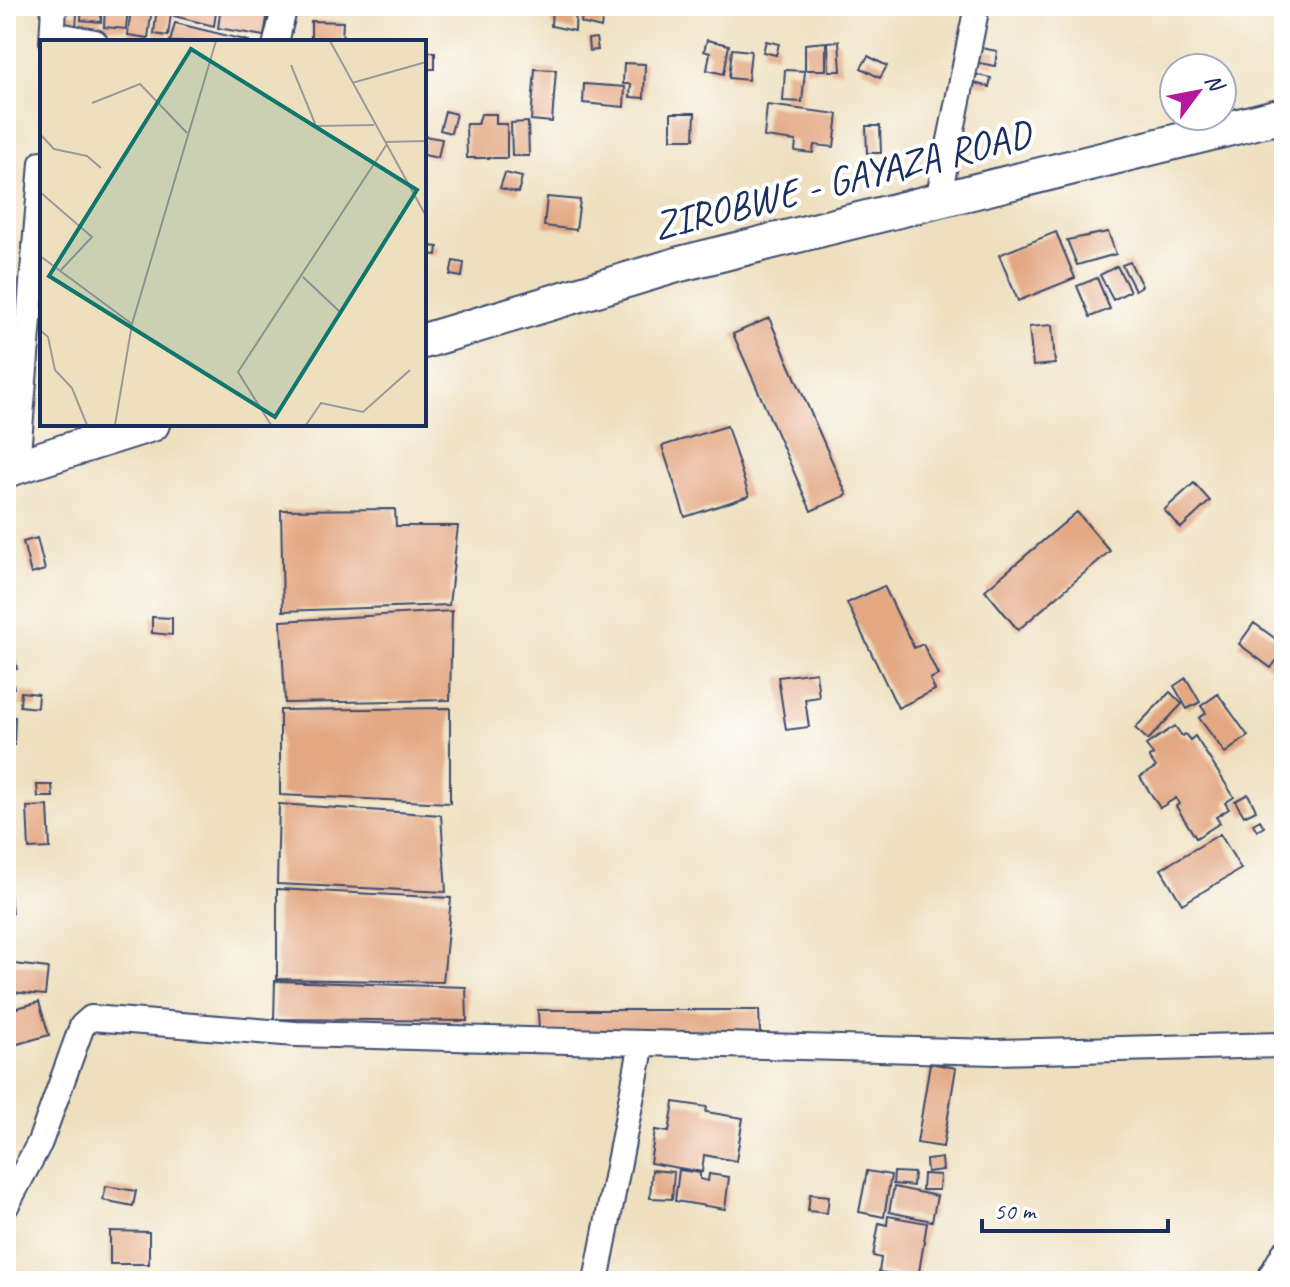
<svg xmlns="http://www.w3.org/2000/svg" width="1290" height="1287" viewBox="0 0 1290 1287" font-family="Caveat,sans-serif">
  <rect width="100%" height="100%" fill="#fff"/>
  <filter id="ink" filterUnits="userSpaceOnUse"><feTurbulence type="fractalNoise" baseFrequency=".0125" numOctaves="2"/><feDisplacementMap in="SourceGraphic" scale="16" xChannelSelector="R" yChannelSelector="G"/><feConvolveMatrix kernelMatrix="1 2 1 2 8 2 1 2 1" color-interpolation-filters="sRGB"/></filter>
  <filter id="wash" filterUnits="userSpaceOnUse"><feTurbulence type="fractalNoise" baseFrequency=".006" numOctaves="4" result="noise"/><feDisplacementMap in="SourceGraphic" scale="32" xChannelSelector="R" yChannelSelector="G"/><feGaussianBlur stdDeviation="1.8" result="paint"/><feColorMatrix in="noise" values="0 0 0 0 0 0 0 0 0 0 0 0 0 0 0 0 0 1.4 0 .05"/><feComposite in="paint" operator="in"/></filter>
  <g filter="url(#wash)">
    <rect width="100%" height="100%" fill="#eee0bf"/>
    <g id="blocks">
      <path fill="#e3a782" d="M82 6H101V22L81 20Z
        M105 6H128L126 29 104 27Z
        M131 6 152 8 148 38 128 35Z
        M157 6H172L168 36 154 34Z
        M176 6H217L214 26 174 16Z
        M221 6H269L264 36 218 28Z
        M552 6H576L575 31 551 26Z
        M583 6H604L601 28 581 23Z
        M61 11 77 13 76 27 66 26V21L60 20Z
        M311 21 343 22 342 42H311Z
        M175 23 249 41V42H170Z
        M596 38 598 50 589 51 588 39Z
        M707 40 729 45 724 74 707 70 710 53 704 51Z
        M766 41 779 44 776 55 763 52Z
        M839 41 841 71H829L828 42Z
        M826 42V70H805V44Z
        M976 47 997 51 995 66 974 62Z
        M732 49 751 51 748 80 729 78Z
        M424 52H435V69H424Z
        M868 56 887 66 880 78 861 68Z
        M624 63 645 64 644 98 630 97 631 84H623Z
        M535 69 556 70 552 122 531 120Z
        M785 70 805 71 802 102 783 101Z
        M973 74 991 78 989 87 971 82Z
        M584 84 625 87 624 107 583 103Z
        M767 105 838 114 834 147 814 145 813 153 795 151 796 141 764 137Z
        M445 111 456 114 451 133 440 130Z
        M671 113H695L694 139H671Z
        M481 114H496V124H507V158H467L466 124H478Z
        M528 122 529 156H512L511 123Z
        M866 126H880L881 153H867Z
        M424 136 442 139 438 158 424 155Z
        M505 173 522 177 518 193 500 188Z
        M547 197 580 200 576 230 544 226Z
        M1056 232 1075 278 1018 301 999 255Z
        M1108 232 1116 254 1077 265 1067 240Z
        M428 246 438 247 437 255 427 254Z
        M453 261 464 263 462 277 450 275Z
        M1130 262 1142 286 1135 290 1122 265Z
        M1117 266 1130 291 1113 300 1100 275Z
        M1097 278 1110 309 1090 317 1077 286Z
        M769 318 847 495 811 511 733 334Z
        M1052 325 1055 364 1033 366 1029 327Z
        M727 426 749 496 685 517 662 446Z
        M1194 483 1210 501 1181 528 1164 510Z
        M395 509 396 526H458L449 605 283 611 281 510Z
        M1077 512 1110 551 1018 630 985 590Z
        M37 538 45 570 31 574 23 542Z
        M884 586 914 648 923 644 938 675 930 679 935 690 898 708 847 603Z
        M452 611 450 700 285 703 281 621Z
        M152 617 172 618V635L152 633Z
        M1254 623 1284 645V650L1271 668 1239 644Z
        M14 655 17 669 6 671V656Z
        M816 672 819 697 805 699 809 727 786 730 778 677Z
        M11 675 14 688 6 690V676Z
        M1186 678 1200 702 1187 709 1174 686Z
        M21 692 38 694 37 708 20 706Z
        M1170 692 1182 704 1148 740 1135 728Z
        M1218 694 1248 736 1225 753 1199 718 1206 713 1201 706Z
        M450 708V803L280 795V710Z
        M6 716 15 717 14 745 6 743Z
        M1175 726 1182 736 1185 734 1190 740 1195 736 1234 797 1225 803 1229 809 1216 817 1220 823 1196 838 1176 806 1179 804 1176 798 1160 808 1140 777 1156 767 1149 757 1153 755 1146 745Z
        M37 785H52L53 797H38Z
        M1248 794 1256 810 1244 816 1235 801Z
        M279 804 441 815 446 892 277 884Z
        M48 806 50 848 29 849 27 807Z
        M1260 820 1264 827 1257 831 1253 824Z
        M1220 834 1241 869 1182 904 1161 869Z
        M277 889 451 898 443 982 277 979Z
        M6 892H10L12 915H6Z
        M14 964 48 968 45 995 11 992Z
        M275 981 466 987 467 1021 274 1019Z
        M39 1002 49 1035 14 1045 6 1011Z
        M538 1010H759L760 1033 539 1032Z
        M930 1063 956 1068 943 1147 917 1143Z
        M674 1102 707 1107 706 1112 743 1118 736 1161 704 1155 702 1172 650 1163 655 1130 669 1132Z
        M942 1158 943 1170 927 1172 926 1160Z
        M652 1170 674 1172 672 1199 650 1198Z
        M679 1170 700 1173V1179L708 1181 709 1174 729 1177 725 1209 675 1201Z
        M867 1171 891 1175 884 1217 859 1212Z
        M894 1172 914 1173 913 1186 893 1184Z
        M923 1174 940 1175 939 1190H922Z
        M106 1186 136 1191 133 1206 103 1200Z
        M894 1187 937 1196 932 1221 889 1212Z
        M810 1194 829 1196 827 1213 808 1211Z
        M888 1216 927 1223 918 1278 879 1272 881 1258 873 1256 879 1223 887 1225Z
        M110 1231 149 1232V1264H110Z"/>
    </g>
  </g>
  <g filter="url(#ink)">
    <use href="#blocks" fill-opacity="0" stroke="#3b4a6d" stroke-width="2"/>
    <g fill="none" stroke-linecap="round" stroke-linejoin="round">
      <defs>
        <path id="street" d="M53 34 95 42
          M52 42 54 6
          M276 42 285 6
          M938 200 977 6
          M17 465 42 163
          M6 1206 40 1142 82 1026 91 1018 296 1034 995 1052 1284 1045
          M596 1281 642 1043
          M1268 1281 1284 1253"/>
        <path id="secondary" d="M424 341 680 264 1284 115
          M6 470 152 424"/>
      </defs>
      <use href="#street" stroke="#3b4a6d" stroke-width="28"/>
      <use href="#secondary" stroke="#3b4a6d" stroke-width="38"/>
      <use href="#street" stroke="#fff" stroke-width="24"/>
      <use href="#secondary" stroke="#fff" stroke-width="34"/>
    </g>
  </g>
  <g text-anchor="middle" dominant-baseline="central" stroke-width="8" stroke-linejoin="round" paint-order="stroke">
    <g font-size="40" fill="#1b2f5e" stroke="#fff">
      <text transform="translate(842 180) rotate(-14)">ZIROBWE - GAYAZA ROAD</text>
    </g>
  </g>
  <g transform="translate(40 40)">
    <rect width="386" height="386" fill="#eee0bf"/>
    <path fill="none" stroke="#9a9998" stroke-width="2" d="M290 1 386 176M251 25 276 86 334 85M312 43 386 22M52 63 100 44 147 93M0 94 14 109 47 116 61 128M345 102 386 101M0 152 52 197 21 230M0 216 92 284M263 237 300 272M0 290 8 297 15 330 32 348 47 385M75 385 92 284 176 1M231 385 198 332 347 104M266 385 281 363 323 372 370 330"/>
    <path fill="#0f766e" fill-opacity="0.15" stroke="#0f766e" stroke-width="4" d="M151 9 377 150 235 377 9 236Z"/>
    <rect width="386" height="386" fill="none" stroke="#1b2f5e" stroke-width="4"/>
  </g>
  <rect width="1290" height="1287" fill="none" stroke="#fff" stroke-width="32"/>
  <g transform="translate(1198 92) rotate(58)"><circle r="38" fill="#ffffff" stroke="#a4acbf" stroke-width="2"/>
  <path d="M0-6L14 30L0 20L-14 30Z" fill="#b5179e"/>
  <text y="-12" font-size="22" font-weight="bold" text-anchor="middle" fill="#1b2f5e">N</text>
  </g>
  <path d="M982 1219v12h186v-12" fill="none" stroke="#1b2f5e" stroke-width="4"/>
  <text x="994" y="1219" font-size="24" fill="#1b2f5e" stroke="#ffffff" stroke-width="6" paint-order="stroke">50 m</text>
</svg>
